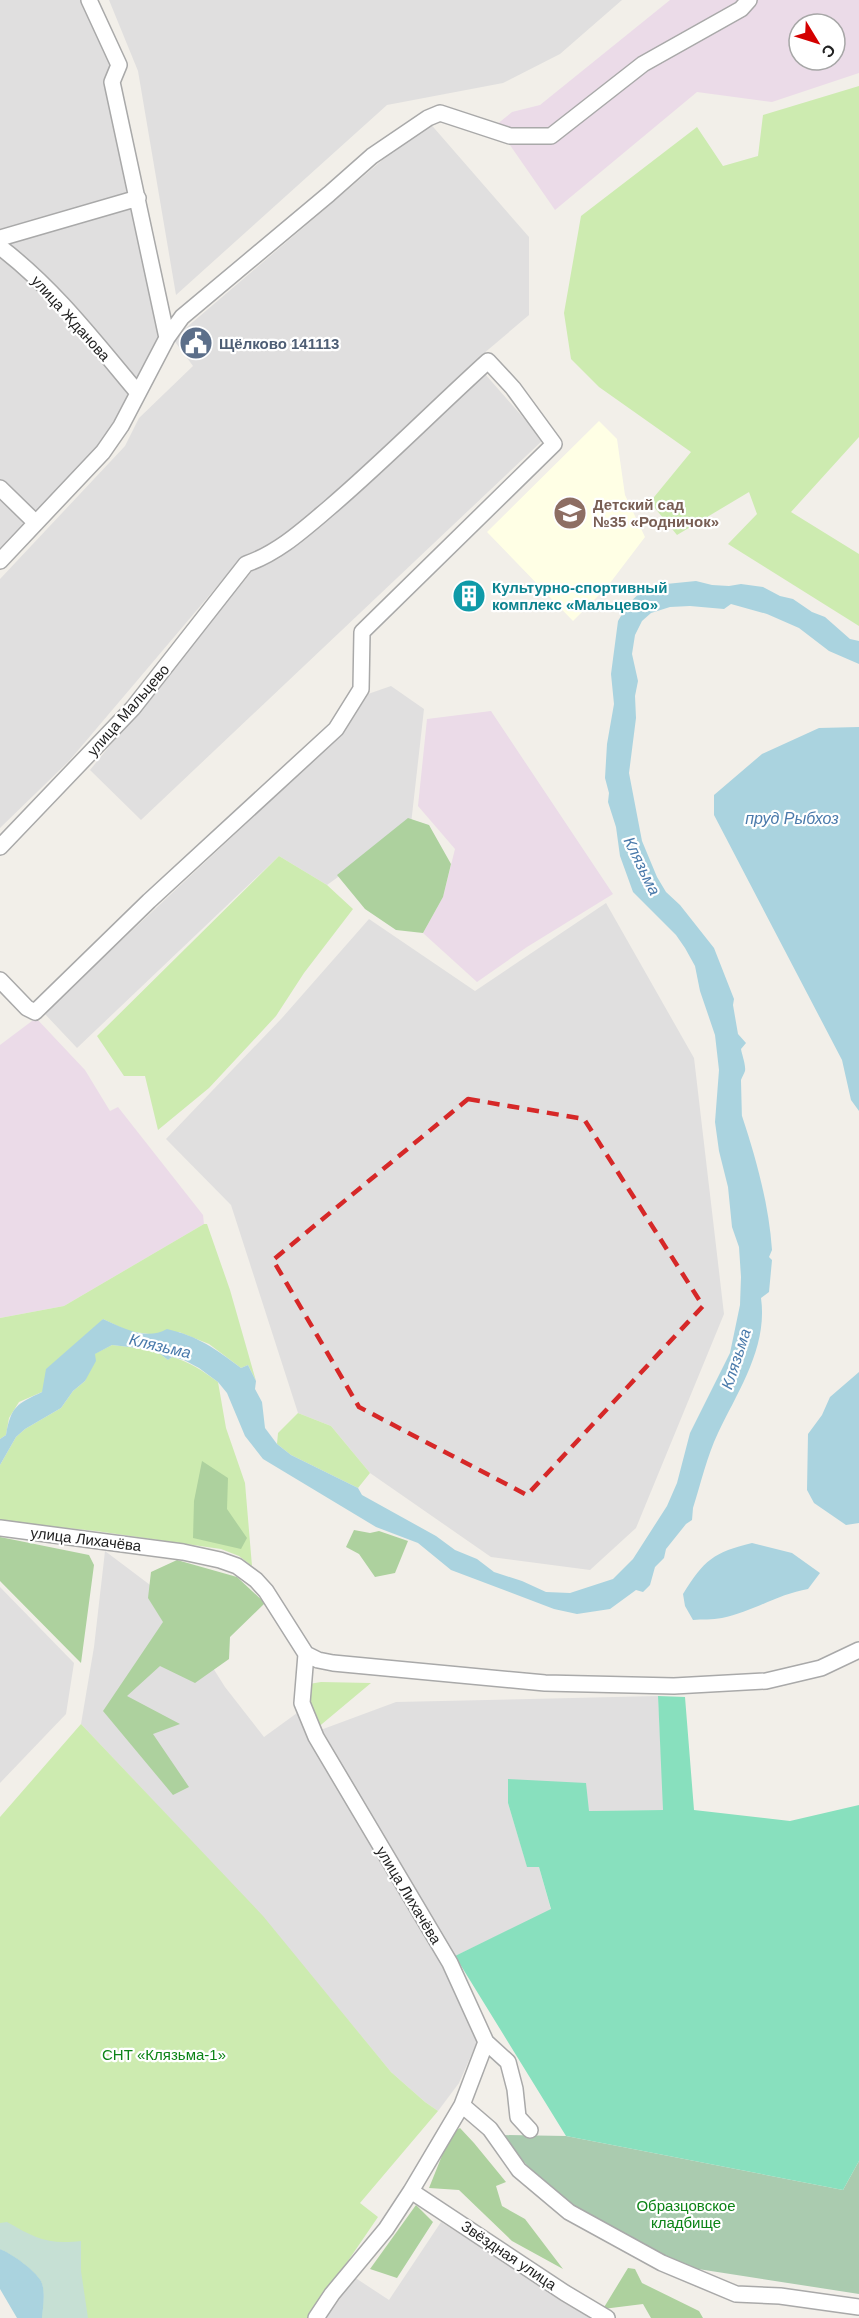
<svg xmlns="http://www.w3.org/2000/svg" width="859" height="2318" viewBox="0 0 859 2318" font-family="Arial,sans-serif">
  <rect width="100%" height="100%" fill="#f2efe9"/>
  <path fill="#e0dfdf" d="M0 0H89L119 65 112 82 167 338 121 426 0 561Z
    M109 0H622L560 54 503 83 387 105 176 295 138 71Z
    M428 121 529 237V315L476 360 363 468 269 549 241 558 69 761 0 828V579L125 446 139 418 193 366 173 339Z
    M485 374 543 440 141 820 90 770 252 571 280 558Z
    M391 686 424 709 411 824 327 885 279 856 77 1048 44 1013 344 732 368 694Z
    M606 903 694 1058 724 1314 636 1528 590 1570 491 1557 370 1473 331 1426 298 1413 231 1205 166 1139 282 1018 369 919 475 991Z
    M105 1551 170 1600 225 1687 264 1737 297 1713 307 1735 396 1702 658 1696 664 1810 589 1811 508 1803 527 1866 539 1867 551 1910 455 1956 485 2024 459 2083 438 2111 425 2102 391 2072 262 1916 81 1724 94 1647Z
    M0 1587 74 1663 66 1714 0 1783Z
    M441 2222 592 2318H325L354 2277 389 2300Z"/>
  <path fill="#ebdbe8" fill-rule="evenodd" d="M670 0H859V73L772 102 697 92 555 210 496 125 512 112 540 105ZM799 24H835V60H799Z
    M491 711 613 894 527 947 477 982 423 933 443 897 455 849 418 806 427 719Z
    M36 1018 85 1070 110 1111 118 1107 203 1215 204 1224 64 1306 0 1318V1045Z"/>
  <path fill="#ffffe5" d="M599 421 617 439 625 495 645 537 607 587 573 621 487 532Z"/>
  <path fill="#cdebb0" d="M859 86V437L791 512 859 554V626L728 544 757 514 749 492 677 535 650 502 691 452 599 387 571 359 564 313 581 216 697 127 723 166 758 156 763 115Z
    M279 856 327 885 353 909 304 973 276 1016 209 1088 158 1130 145 1076H124L97 1036Z
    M204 1224H207L230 1290 256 1381 248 1365 241 1368 209 1344 179 1332 156 1335 128 1331 103 1319 42 1392 19 1402 9 1418 6 1435 0 1439V1318L64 1306Z
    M112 1345 155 1350 168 1360 172 1357C190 1362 203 1371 218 1382L226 1428 245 1483 252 1566 239 1556 221 1549 96 1531 0 1521V1465L16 1437 25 1429 61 1408 73 1391 85 1381 94 1354Z
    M298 1413 331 1426 370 1473 358 1488 291 1455 277 1444 278 1433Z
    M321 1682 371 1683 316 1729 310 1721 309 1684Z
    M81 1724 263 1916 391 2072 425 2102 438 2111 360 2203 378 2217 309 2318H42C43 2307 46 2291 41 2281 35 2270 11 2253 0 2249V1817Z"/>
  <path fill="#add19e" d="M408 818 429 825 451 864 443 897 423 933 396 930 365 909 337 875Z
    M202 1461 228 1478 227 1509 247 1538 241 1549 193 1538 194 1501Z
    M354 1530 370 1533 379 1531 408 1541 395 1573 375 1577 359 1554 346 1547Z
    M0 1537 89 1555 94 1565 81 1663 0 1581Z
    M177 1560 237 1577 265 1603 230 1637 229 1659 195 1683 160 1666 127 1696 180 1724 153 1734 189 1787 173 1795 103 1711 163 1622 148 1598 151 1572Z
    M460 2128 474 2143 506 2182 496 2186 502 2206 525 2219 563 2269 512 2241 459 2190 429 2188 451 2133Z
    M416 2205 433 2222 397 2278 370 2269Z
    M628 2268 635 2269 642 2283 699 2311 703 2318H651L643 2304 603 2309Z"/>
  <path fill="#c6e0d4" d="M7 2222C35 2238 48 2245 81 2241V2271L88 2318H42C43 2307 46 2291 41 2281 35 2270 11 2253 0 2249V2223Z"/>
  <path fill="#aacbaf" d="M500 2135 566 2136 843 2190 859 2161V2294L653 2262 614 2230 549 2190Z"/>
  <path fill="#88e0be" d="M658 1696 685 1697 694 1810 790 1821 859 1805V2161L843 2190 566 2136 455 1956 551 1909 539 1867H527L508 1803V1779L586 1783 589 1811 663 1810Z"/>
  <path fill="#aad3df" d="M696 581 712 585 729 586 741 584 763 587 780 596 793 599 812 612 825 617 850 639 859 641V664L829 651 799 628 767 614 731 604 724 609 690 606 670 607 651 613 642 621 635 635 632 654 638 681 635 696 636 718 629 773 642 841 657 877 666 892 680 905 714 948 734 999 733 1005 738 1034 746 1043 741 1049C742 1055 746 1065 745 1071 744 1074 742 1077 741 1080 741 1083 742 1114 742 1116 756 1158 769 1205 772 1250L769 1257 772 1260 769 1292 761 1298C768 1347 738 1391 718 1433 707 1456 701 1483 693 1508L692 1520 686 1524 666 1549 664 1558 655 1567 650 1585 643 1592 636 1590 610 1609 577 1614 554 1609 451 1570 418 1543 376 1527 263 1459 245 1436 227 1393 218 1382 199 1368 184 1360 172 1357 168 1360 155 1350 112 1345 95 1354 96 1361 85 1381 73 1391 61 1408 25 1429 16 1437 0 1465V1439L6 1435C11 1406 17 1404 42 1392L46 1369 103 1319C123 1328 146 1341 167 1329 198 1336 216 1349 241 1368L248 1365 256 1381 255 1389 262 1402 265 1428 277 1444 291 1455 358 1488 362 1495 436 1536 455 1550 477 1559 494 1572 522 1581 546 1592 570 1593 613 1579 633 1559 667 1506 677 1483 690 1433 730 1353 740 1305 741 1277 739 1247 732 1227 728 1187 719 1151 715 1122 719 1070 715 1035 700 991 695 966 685 948 676 935 633 892 620 856 616 827 608 802 609 793 605 778 607 744 614 704 611 674 618 621 628 604 644 589 666 584Z
    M859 727V1111L851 1100 842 1060 714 815V795L762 754 819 728Z
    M859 1372V1523L846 1525 814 1503 807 1490 808 1434 822 1415 830 1397Z
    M752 1543 792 1553 820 1573 808 1589C778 1594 752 1612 722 1618 712 1620 702 1619 693 1620L685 1606 683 1594C704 1560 714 1552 752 1543Z
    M0 2249C11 2253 35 2270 41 2281 46 2291 43 2307 42 2318H17L0 2289Z"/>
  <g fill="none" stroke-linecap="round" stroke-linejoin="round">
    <defs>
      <path id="minor" d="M89 0 119 65 112 82 167 338
        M0 238 138 198
        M0 247C54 288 95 342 138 393
        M0 488 36 523
        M0 561 103 452 121 426 167 338 182 317 329 194 372 156 428 118 440 113 510 136H551L643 64 741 9 749 0
        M0 847 133 708 246 564C278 553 303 530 329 508 384 461 435 409 488 361L513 388 554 444 362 632 361 689 336 729 149 901 35 1012 27 1008 0 980
        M0 1528 183 1552 220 1560 237 1566 256 1580 266 1591 306 1654 318 1660 333 1663 545 1683 674 1686 766 1681 821 1668 859 1650
        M306 1654 302 1703 316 1737 450 1963 486 2042 508 2062 515 2089 518 2117 530 2130
        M462 2105 490 2129 519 2170 569 2212 662 2263 736 2294 780 2296 859 2307
        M411 2191 565 2293 607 2318
        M316 2318 332 2294 386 2229 411 2191 462 2105 486 2042"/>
    </defs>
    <use href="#minor" stroke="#a9a9a9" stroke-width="18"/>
    <use href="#minor" stroke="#fff" stroke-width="15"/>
  </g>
  <path fill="none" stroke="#d62828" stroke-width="4.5" stroke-dasharray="12 8" stroke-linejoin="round" d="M468 1099 584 1119 703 1306 527 1495 359 1407 273 1260Z"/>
  <defs>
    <symbol id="civic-disc" viewBox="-11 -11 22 22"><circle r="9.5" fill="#5c6f8a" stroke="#fff"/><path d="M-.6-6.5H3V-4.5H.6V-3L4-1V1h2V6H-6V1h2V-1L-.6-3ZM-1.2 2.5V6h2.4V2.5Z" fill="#fff"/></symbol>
    <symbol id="school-disc" viewBox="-11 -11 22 22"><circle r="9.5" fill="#8d6e63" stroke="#fff"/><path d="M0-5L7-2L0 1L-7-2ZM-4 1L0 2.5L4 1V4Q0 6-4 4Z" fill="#fff"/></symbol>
    <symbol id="building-disc" viewBox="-11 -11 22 22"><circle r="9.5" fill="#0f9aa8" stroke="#fff"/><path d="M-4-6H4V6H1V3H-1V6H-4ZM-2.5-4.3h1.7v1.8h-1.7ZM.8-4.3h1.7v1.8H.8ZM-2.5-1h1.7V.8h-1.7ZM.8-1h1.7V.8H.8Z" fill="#fff"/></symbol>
  </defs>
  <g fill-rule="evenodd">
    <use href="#civic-disc" x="177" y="324" width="38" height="38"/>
    <use href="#school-disc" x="551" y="494" width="38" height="38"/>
    <use href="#building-disc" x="450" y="577" width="38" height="38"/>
  </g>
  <g text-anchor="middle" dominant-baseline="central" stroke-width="4.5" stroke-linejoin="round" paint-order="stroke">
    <g font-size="15" fill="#222" stroke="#fff">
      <text transform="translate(71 318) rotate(48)">улица Жданова</text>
      <text transform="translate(128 710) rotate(-49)">улица Мальцево</text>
      <text transform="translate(86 1539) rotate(7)">улица Лихачёва</text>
      <text transform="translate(409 1895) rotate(59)">улица Лихачёва</text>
      <text transform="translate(509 2255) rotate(34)">Звёздная улица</text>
    </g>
    <g font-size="15" font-weight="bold" fill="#4e5e75" stroke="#fff" text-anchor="start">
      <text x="219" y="343">Щёлково 141113</text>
    </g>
    <g font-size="15" font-weight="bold" fill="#785e54" stroke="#fff" text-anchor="start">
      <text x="593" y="504">Детский сад<tspan x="593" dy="17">№35 «Родничок»</tspan></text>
    </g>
    <g font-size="15" font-weight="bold" fill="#0d838f" stroke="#fff" text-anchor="start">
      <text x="492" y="587">Культурно-спортивный<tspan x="492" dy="17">комплекс «Мальцево»</tspan></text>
    </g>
    <g font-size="15" fill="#0c8416" stroke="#fff">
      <text x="164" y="2054">СНТ «Клязьма-1»</text>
      <text x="686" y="2205">Образцовское<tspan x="686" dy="17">кладбище</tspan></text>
    </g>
    <g font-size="16" font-style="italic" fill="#4a7aab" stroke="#fff">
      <text x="792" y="818">пруд Рыбхоз</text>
      <text transform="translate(642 866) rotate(64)">Клязьма</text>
      <text transform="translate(160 1346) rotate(13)">Клязьма</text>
      <text transform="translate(736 1359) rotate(-72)">Клязьма</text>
    </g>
  </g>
  <g transform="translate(817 42) rotate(128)"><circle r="28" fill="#ffffff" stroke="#a7a7a7" stroke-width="1.5"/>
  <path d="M0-4.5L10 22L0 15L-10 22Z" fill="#d40000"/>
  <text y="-9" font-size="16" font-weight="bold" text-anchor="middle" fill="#222222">С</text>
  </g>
</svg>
